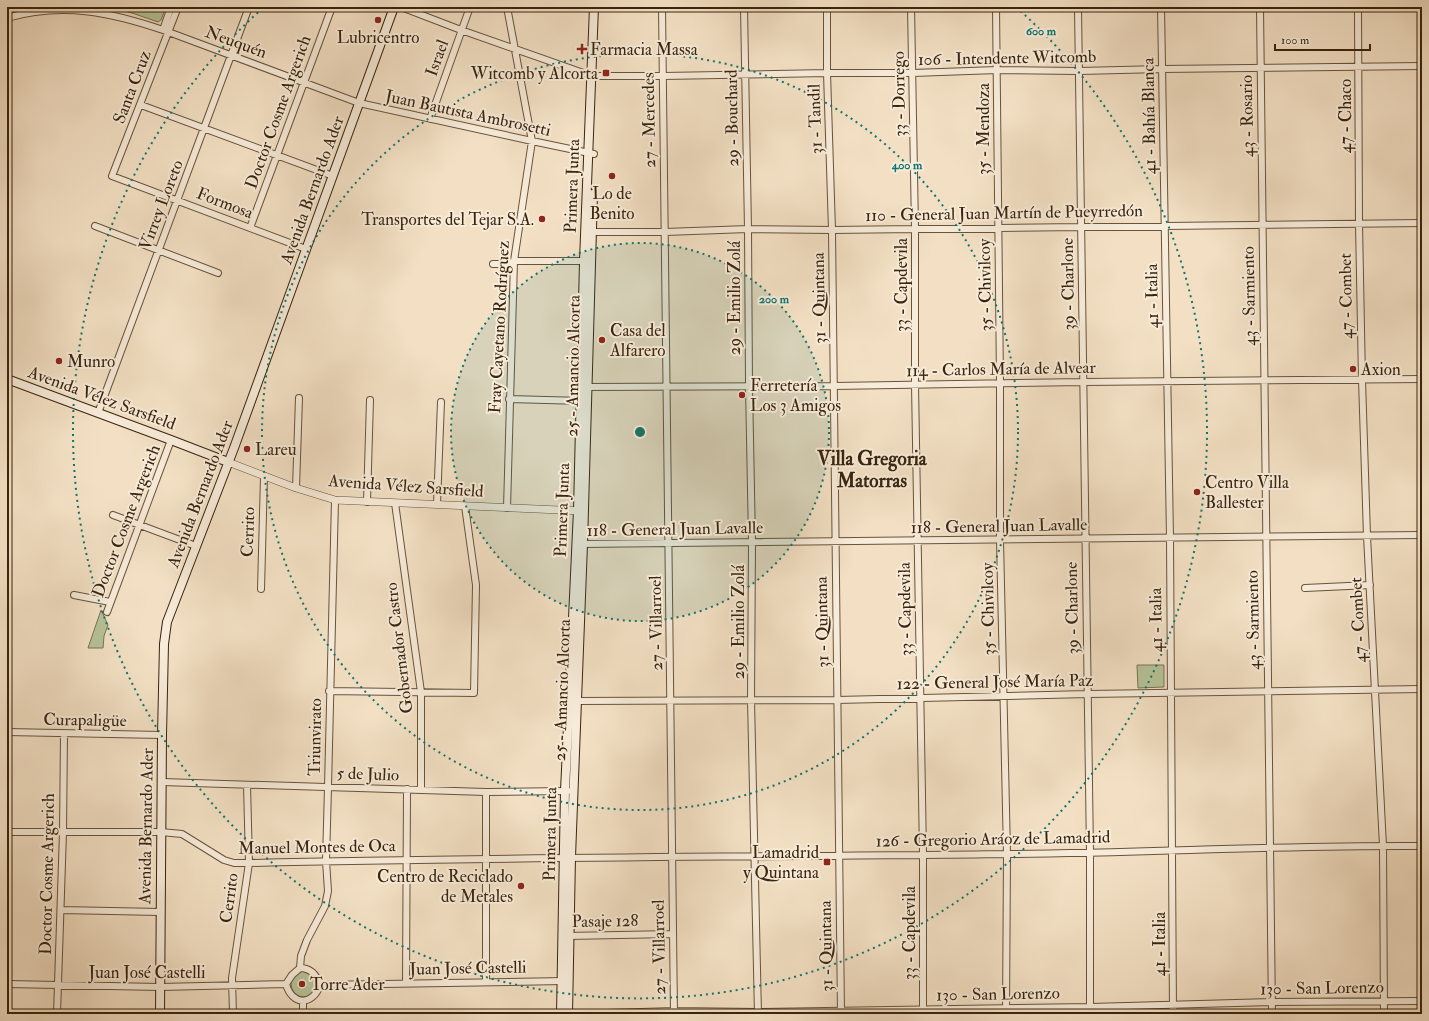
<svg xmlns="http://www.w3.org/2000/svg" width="1429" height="1021" viewBox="0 0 1429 1021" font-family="'IM FELL Double Pica',serif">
  <rect width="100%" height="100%" fill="#f3e0c4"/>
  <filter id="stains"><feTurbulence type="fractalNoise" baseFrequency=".005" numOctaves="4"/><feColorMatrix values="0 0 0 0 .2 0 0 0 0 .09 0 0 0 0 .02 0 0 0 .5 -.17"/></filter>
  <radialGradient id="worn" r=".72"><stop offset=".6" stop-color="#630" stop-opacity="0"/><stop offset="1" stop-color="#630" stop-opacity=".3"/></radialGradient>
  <path fill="#b6c398" stroke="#787453" d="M107 7H166L161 20 158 22 132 13Z
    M101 610 108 625 104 636 103 648H88Z
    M1137 665H1164V687L1138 688Z
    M291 984a13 13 0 1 1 26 0a13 13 0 1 1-26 0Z"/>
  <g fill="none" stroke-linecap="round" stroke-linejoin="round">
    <defs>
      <path id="minor" d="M178 7 112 176 306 249
        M401 7 461 30 592 76H663L827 73H913L997 70 1079 71 1162 69 1422 66
        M662 7 674 1014
        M744 7 748 229 749 386 752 542 751 700 758 1014
        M827 7V73L832 230 841 1014
        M911 7 915 228V384L923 854V1014
        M996 7 1000 383V540L1007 854 1006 1014
        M1078 7 1090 853V1014
        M1161 7 1170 538 1173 1014
        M1260 7 1272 1014
        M1358 7 1359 224 1362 380 1367 536 1383 846 1384 1014
        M7 18C62 2 110 12 163 30L359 103 532 141 594 154
        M163 30 171 7
        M141 105 333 176
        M430 119 470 7
        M95 226 218 273
        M250 228 332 7
        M589 232H665L748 229 832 230 1422 223
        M493 264H508L514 261H587
        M584 387 834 386 1083 382 1422 379
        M509 399 583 401
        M98 413 249 7
        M296 488 299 398
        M367 502 370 400
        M395 503 421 692V790
        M437 504 441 402
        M507 508 514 261 532 141 507 7
        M113 515 196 546
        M580 544 1422 535
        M1305 588 1370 585
        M261 589 264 476
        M74 595 110 602
        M107 612 171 440
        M329 691 474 693 476 585 465 506
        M574 701 837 700 1088 694 1422 689
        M7 732 162 735
        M162 782 486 792 568 791
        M486 792V982
        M7 832H161L182 834 224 860 234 863H249C502 857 756 857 1009 854 1147 853 1284 845 1422 846
        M61 910 160 912
        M566 936 673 934
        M300 968 301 956 307 940 325 906 328 891 326 861 328 787 335 500
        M300 968C311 968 317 976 320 985 313 1006 292 1006 286 984L292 975Z
        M406 983 407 789
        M7 984 160 987 286 984
        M320 985 565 981
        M303 1001V1014
        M57 1014 63 832 64 734
        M233 1014 232 978 249 863 247 785
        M574 1014 674 1011 758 1012 1090 1007 1272 1002 1422 1001"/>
      <path id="tertiary" d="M228 462 296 488 335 500 583 511"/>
      <path id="secondary" d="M7 379 171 440 228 462
        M160 1014 162 735 164 644 167 622 234 448 394 7
        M561 1014 565 791 578 510 584 261 594 7
        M568 1014 571 857 583 544 593 194"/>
    </defs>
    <use href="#minor" stroke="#68533c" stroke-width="8"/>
    <use href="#tertiary" stroke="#68533c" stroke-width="8"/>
    <use href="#secondary" stroke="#39240e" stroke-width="10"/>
    <use href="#minor" stroke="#f7ebd9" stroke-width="6"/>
    <use href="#tertiary" stroke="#f7ebd9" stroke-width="7"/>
    <use href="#secondary" stroke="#f7ebd9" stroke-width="8"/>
  </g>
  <circle cx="640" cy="432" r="189" fill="#0f766e" fill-opacity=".12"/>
  <g fill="none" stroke="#0f766e" stroke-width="2" stroke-dasharray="2 4">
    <circle cx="640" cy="432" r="189"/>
    <circle cx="640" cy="432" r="378"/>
    <path d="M1016 7A567 567 0 1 1 264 7"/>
  </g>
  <g fill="#8f2418" stroke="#f7ebd9" stroke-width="1.5">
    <circle cx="378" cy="20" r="4"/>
    <path d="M580 43h4v4h4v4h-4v4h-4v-4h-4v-4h4z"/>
    <rect x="602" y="69" width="8" height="8" rx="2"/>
    <circle cx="612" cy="176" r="4"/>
    <circle cx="542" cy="219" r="4"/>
    <circle cx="602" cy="340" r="4"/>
    <circle cx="59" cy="361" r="4"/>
    <circle cx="1353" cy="369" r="4"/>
    <circle cx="742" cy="395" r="4"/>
    <circle cx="247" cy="449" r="4"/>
    <circle cx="1197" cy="492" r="4"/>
    <rect x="823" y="858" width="8" height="8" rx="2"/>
    <circle cx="521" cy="886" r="4"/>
    <circle cx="302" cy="984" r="4"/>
  </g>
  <g text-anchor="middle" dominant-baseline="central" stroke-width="4" stroke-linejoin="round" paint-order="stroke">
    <g font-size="17" fill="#39240e" stroke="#f7ebd9" text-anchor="start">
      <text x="378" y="37" text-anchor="middle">Lubricentro</text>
      <text x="590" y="49">Farmacia Massa</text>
      <text x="598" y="73" text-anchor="end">Witcomb y Alcorta</text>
      <text x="612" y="193" text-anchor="middle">Lo de<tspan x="612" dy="20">Benito</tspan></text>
      <text x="534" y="219" text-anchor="end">Transportes del Tejar S.A.</text>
      <text x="610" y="330">Casa del<tspan x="610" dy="20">Alfarero</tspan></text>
      <text x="67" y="361">Munro</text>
      <text x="1361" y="369">Axion</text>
      <text x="750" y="385">Ferretería<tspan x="750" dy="20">Los 3 Amigos</tspan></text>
      <text x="255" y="449">Lareu</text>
      <text x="1205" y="482">Centro Villa<tspan x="1205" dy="20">Ballester</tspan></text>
      <text x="819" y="852" text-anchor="end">Lamadrid<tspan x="819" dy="20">y Quintana</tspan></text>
      <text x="513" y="876" text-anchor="end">Centro de Reciclado<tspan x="513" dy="20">de Metales</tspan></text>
      <text x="310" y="984">Torre Ader</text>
    </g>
    <g font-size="17" fill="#39240e" stroke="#f7ebd9">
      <text transform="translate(236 42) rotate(20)">Neuquén</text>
      <text transform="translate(437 58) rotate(-70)">Israel</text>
      <text transform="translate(1007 58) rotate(-1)">106 - Intendente Witcomb</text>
      <text transform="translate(132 87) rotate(-69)">Santa Cruz</text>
      <text transform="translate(899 94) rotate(-91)">33 - Dorrego</text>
      <text transform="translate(278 112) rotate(-70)">Doctor Cosme Argerich</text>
      <text transform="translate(468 113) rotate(12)">Juan Bautista Ambrosetti</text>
      <text transform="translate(1149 116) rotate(-91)">41 - Bahía Blanca</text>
      <text transform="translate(1247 116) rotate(-91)">43 - Rosario</text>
      <text transform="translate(1345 116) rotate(-90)">47 - Chaco</text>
      <text transform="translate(732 118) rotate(-91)">29 - Bouchard</text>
      <text transform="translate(815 119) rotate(-92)">31 - Tandil</text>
      <text transform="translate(649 120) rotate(-91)">27 - Mercedes</text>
      <text transform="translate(983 129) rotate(-90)">35 - Mendoza</text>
      <text transform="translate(572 186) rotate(-88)">Primera Junta</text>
      <text transform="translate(312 190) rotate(-70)">Avenida Bernardo Ader</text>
      <text transform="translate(225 203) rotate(21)">Formosa</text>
      <text transform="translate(161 205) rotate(-69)">Virrey Loreto</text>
      <text transform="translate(1004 213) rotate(-1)">110 - General Juan Martín de Pueyrredón</text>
      <text transform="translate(1068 284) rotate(-91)">39 - Charlone</text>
      <text transform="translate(901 285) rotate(-90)">33 - Capdevila</text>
      <text transform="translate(985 285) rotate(-91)">35 - Chivilcoy</text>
      <text transform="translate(1152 296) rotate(-91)">41 - Italia</text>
      <text transform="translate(1249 296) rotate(-91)">43 - Sarmiento</text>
      <text transform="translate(1346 296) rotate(-91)">47 - Combet</text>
      <text transform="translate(734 298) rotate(-90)">29 - Emilio Zolá</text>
      <text transform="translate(819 298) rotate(-91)">31 - Quintana</text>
      <text transform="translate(499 327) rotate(-87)">Fray Cayetano Rodríguez</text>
      <text transform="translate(573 366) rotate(-89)">25 - Amancio Alcorta</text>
      <text transform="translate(1001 369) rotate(-1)">114 - Carlos María de Alvear</text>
      <text transform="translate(102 398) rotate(20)">Avenida Vélez Sarsfield</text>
      <text transform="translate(406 486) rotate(4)">Avenida Vélez Sarsfield</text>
      <text transform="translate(200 494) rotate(-69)">Avenida Bernardo Ader</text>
      <text transform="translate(562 510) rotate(-88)">Primera Junta</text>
      <text transform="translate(126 521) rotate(-69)">Doctor Cosme Argerich</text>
      <text transform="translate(999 526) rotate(-1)">118 - General Juan Lavalle</text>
      <text transform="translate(675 529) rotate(-1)">118 - General Juan Lavalle</text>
      <text transform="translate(248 532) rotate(-88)">Cerrito</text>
      <text transform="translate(1072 608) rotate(-91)">39 - Charlone</text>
      <text transform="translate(905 609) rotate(-91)">33 - Capdevila</text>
      <text transform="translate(988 609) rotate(-91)">35 - Chivilcoy</text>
      <text transform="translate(1156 620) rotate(-91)">41 - Italia</text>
      <text transform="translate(1253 620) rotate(-91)">43 - Sarmiento</text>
      <text transform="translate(1358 620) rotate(-93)">47 - Combet</text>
      <text transform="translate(738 622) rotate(-90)">29 - Emilio Zolá</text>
      <text transform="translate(822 622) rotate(-91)">31 - Quintana</text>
      <text transform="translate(656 623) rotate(-91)">27 - Villarroel</text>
      <text transform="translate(399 648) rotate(-97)">Gobernador Castro</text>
      <text transform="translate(995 682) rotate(-1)">122 - General José María Paz</text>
      <text transform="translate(562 690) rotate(-88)">25 - Amancio Alcorta</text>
      <text transform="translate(85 720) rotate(1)">Curapaligüe</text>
      <text transform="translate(315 737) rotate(-89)">Triunvirato</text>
      <text transform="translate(368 774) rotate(2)">5 de Julio</text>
      <text transform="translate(146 826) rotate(-89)">Avenida Bernardo Ader</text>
      <text transform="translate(550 834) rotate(-89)">Primera Junta</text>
      <text transform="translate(993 839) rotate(-1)">126 - Gregorio Aráoz de Lamadrid</text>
      <text transform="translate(317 847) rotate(-1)">Manuel Montes de Oca</text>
      <text transform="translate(47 874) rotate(-89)">Doctor Cosme Argerich</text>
      <text transform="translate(229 898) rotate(-82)">Cerrito</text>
      <text transform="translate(605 921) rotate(-1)">Pasaje 128</text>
      <text transform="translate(909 933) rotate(-90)">33 - Capdevila</text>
      <text transform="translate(1159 944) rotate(-90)">41 - Italia</text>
      <text transform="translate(826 946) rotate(-91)">31 - Quintana</text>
      <text transform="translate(659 947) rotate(-91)">27 - Villarroel</text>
      <text transform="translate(468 968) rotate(-1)">Juan José Castelli</text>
      <text x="147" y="972">Juan José Castelli</text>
      <text transform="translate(1322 988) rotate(-1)">130 - San Lorenzo</text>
      <text transform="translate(998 994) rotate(-1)">130 - San Lorenzo</text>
    </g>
    <g font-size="19" font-weight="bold" fill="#39240e" stroke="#f7ebd9">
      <text x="872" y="459">Villa Gregoria<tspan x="872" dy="22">Matorras</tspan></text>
    </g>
  </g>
  <circle cx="640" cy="432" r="6" fill="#0f766e" stroke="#f7ebd9" stroke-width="2"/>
  <g font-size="12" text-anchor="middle" font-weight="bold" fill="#0f766e" stroke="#f7ebd9" stroke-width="4" stroke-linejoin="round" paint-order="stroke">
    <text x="1041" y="35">600 m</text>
    <text x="907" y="169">400 m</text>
    <text x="774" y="303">200 m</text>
  </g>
  <rect width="1429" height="1021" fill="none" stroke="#f3e0c4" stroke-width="24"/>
  <rect x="8" y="8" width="1413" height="1005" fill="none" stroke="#39240e" stroke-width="2"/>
  <rect x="12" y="12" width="1405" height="997" fill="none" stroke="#39240e"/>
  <path d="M1275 44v6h95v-6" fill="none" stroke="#39240e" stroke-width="2"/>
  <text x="1281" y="44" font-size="12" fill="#39240e" stroke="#f7ebd9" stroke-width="3" paint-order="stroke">100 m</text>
  <rect width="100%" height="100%" filter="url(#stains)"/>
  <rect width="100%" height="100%" fill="url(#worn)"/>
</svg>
